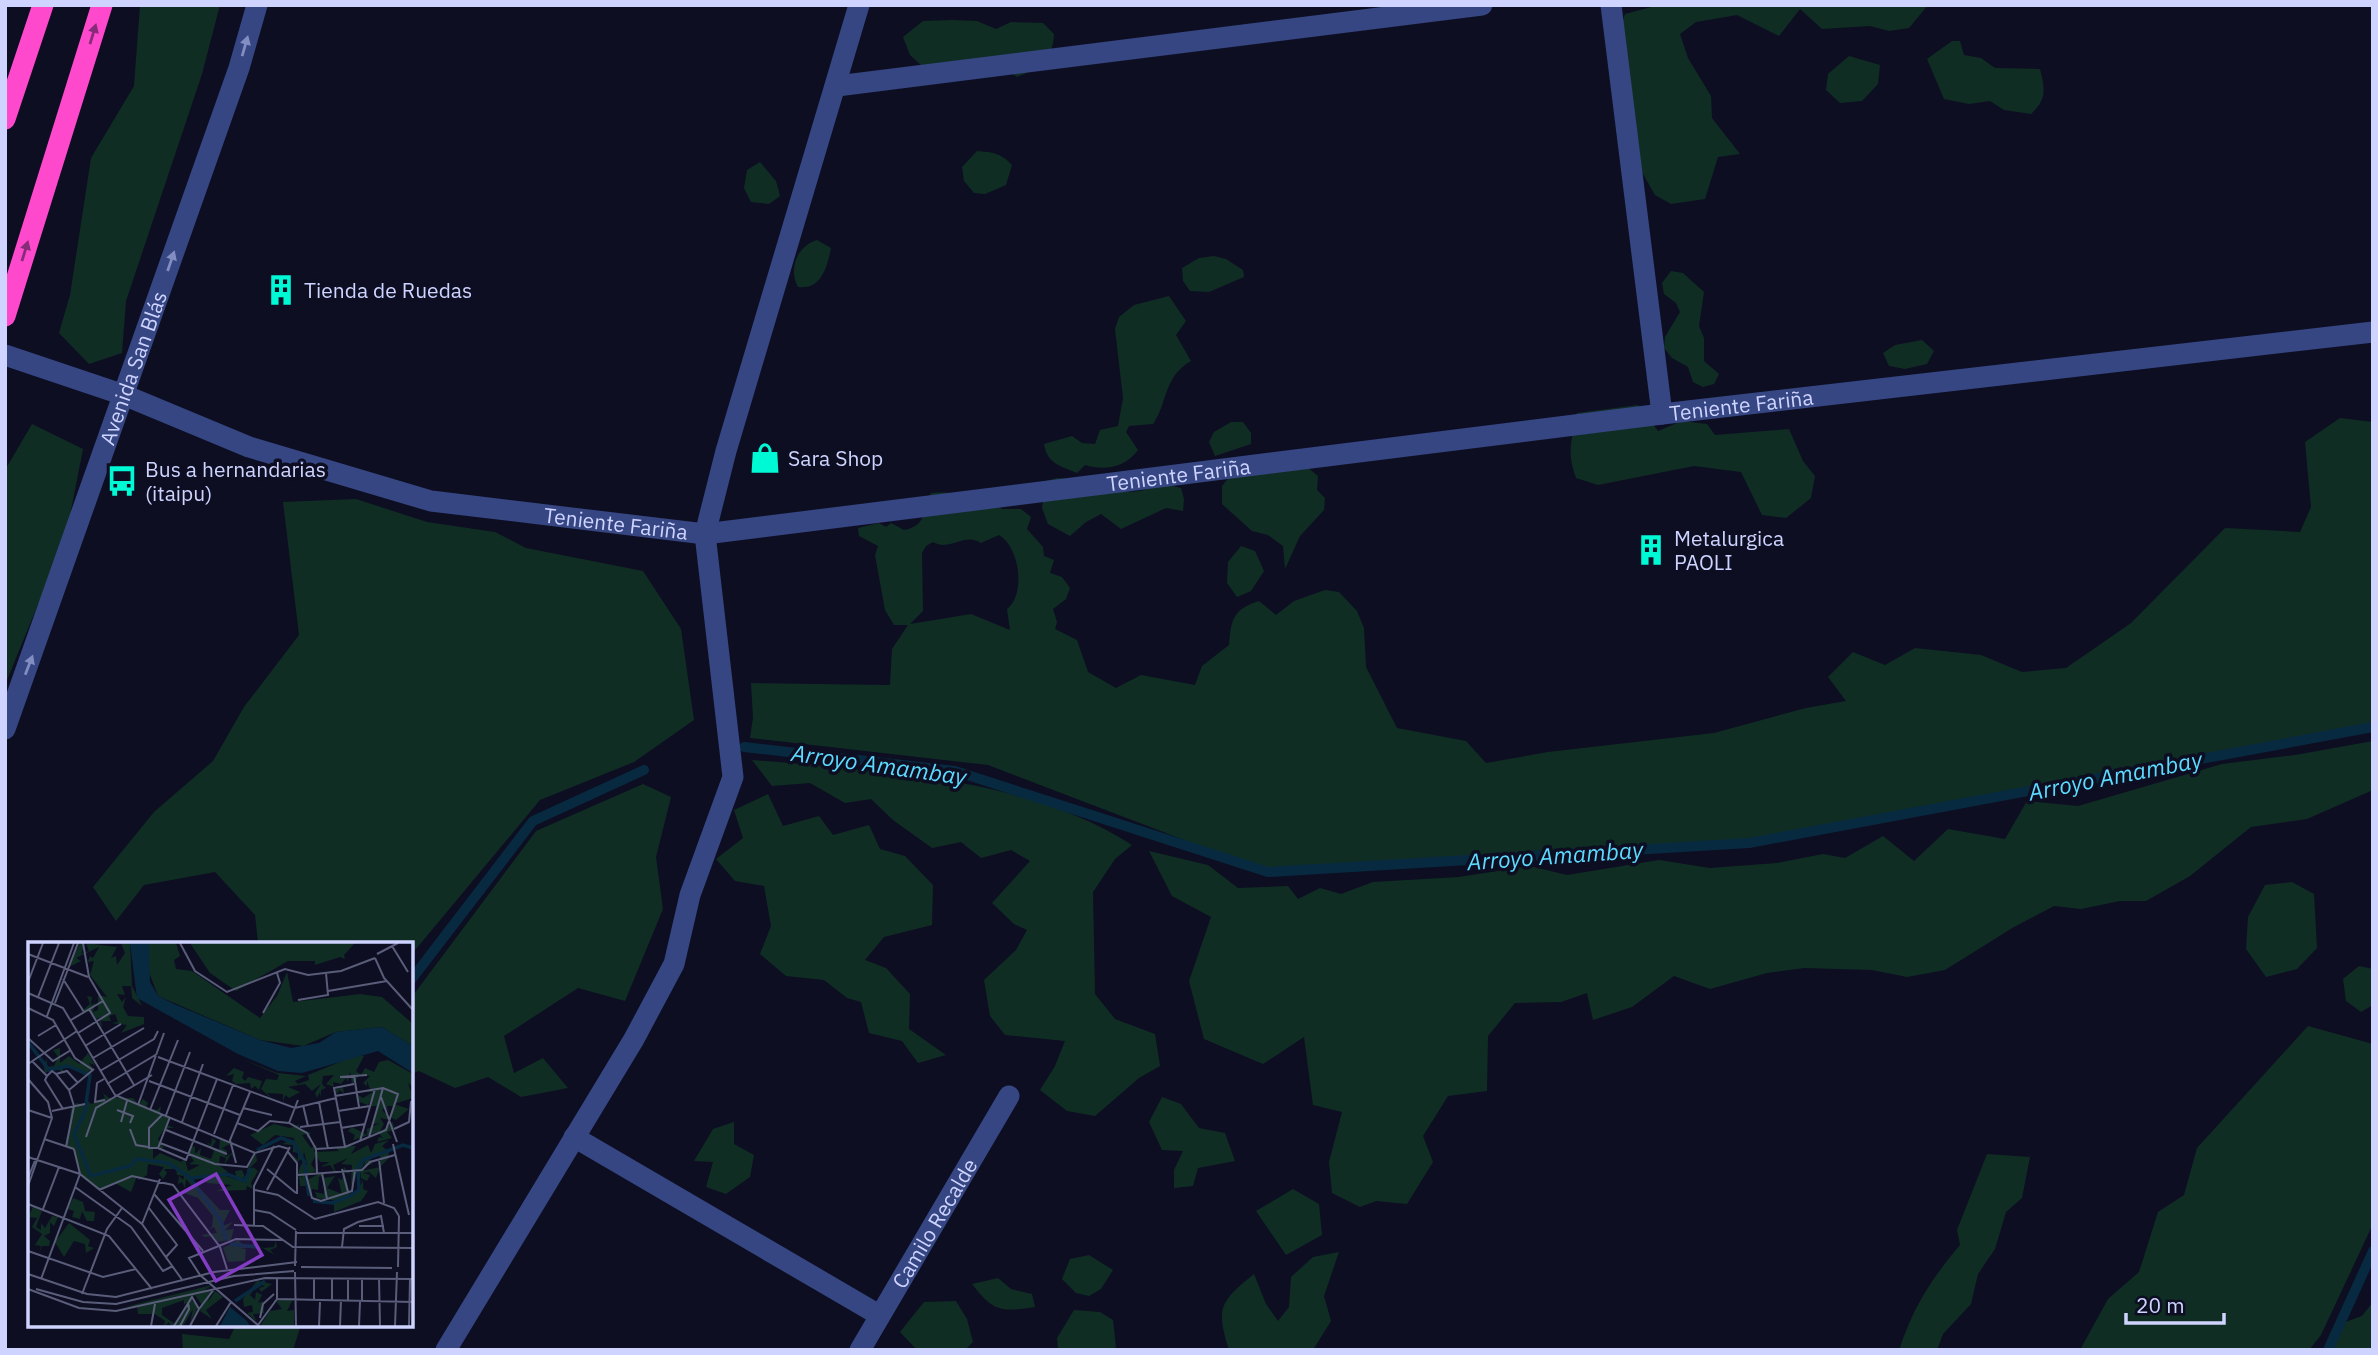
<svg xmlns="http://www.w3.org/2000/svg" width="2378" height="1355" viewBox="0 0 2378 1355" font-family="'IBM Plex Sans',sans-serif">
  <rect width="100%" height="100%" fill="#0d0e22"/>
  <path fill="#102d24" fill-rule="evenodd" d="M140 5H220L202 74 126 301 122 353 89 364 59 333 70 295 91 158 134 86Z
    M1659 5H1928L1909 28 1889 31 1870 26 1822 29 1800 9 1779 36 1737 15 1696 22 1680 34 1688 58 1711 96 1712 118 1740 154 1718 157 1705 199 1671 204 1655 195 1639 167 1618 37 1625 14Z
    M951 20 977 21 996 29 1011 22 1043 23 1054 34C1053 60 1039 68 1017 77L1001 66H922L910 55 903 37 923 21Z
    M1952 41H1960L1964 55 1981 58 1995 68 2040 69C2045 89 2047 99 2031 114L2004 110 1990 101 1969 104 1944 99 1927 59Z
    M1849 56 1880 65 1878 84 1862 101 1840 103 1826 90 1828 74Z
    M977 151C992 152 1001 153 1012 165L1006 185 985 194 974 193 964 181 962 167Z
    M760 162 776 181 780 196 769 204 751 202 744 188 747 170Z
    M817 240 831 248C827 268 821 290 798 287 788 269 797 246 817 240Z
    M1214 256 1226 259 1243 270 1244 277 1209 292 1190 291 1183 281 1182 268 1199 258Z
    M1671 271 1683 273 1704 292 1699 326 1704 338V361L1719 374 1714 384 1703 387 1693 382 1688 367 1672 358 1664 348 1665 337 1680 312 1676 303 1664 294 1662 283Z
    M1169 296 1186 321 1176 335 1191 361C1163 377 1168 403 1153 424L1129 426 1126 432 1138 450C1125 468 1104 471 1085 465L1077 473C1061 466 1047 464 1044 444L1072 436 1082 443 1095 444 1100 430 1118 426 1123 398 1115 329 1119 317 1134 305Z
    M1922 340 1934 351 1927 364 1905 369 1889 366 1883 353 1895 345Z
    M1638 405 1658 431 1682 421 1707 424 1715 435 1789 429 1803 461 1815 476 1811 498 1786 518 1762 515 1741 472 1694 466 1598 485 1576 478C1566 450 1572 441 1577 413Z
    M2340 418 2373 422V727L1749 843 1268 872 988 765 750 738 753 718 751 683 890 685 892 649 908 625H894L885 610 875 555 878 546 859 536 858 528 879 523 886 527 891 523 904 530C928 526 923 507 931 493 952 491 987 495 1002 509H1021L1031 517 1027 529 1043 547 1044 556 1054 560 1050 573 1062 577 1070 588 1066 599 1053 609 1057 622 1055 629 1077 640 1088 672 1116 688 1141 675 1195 685 1202 666 1229 645C1231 618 1234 609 1259 601L1276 615 1294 601 1325 590 1339 592 1357 611 1364 628 1366 667 1397 728 1466 741 1486 763 1548 752 1714 733 1806 708 1846 701 1828 677 1853 652 1885 665 1915 648 1981 655 2022 672 2066 668 2131 623 2225 528 2300 532 2311 507 2305 442ZM999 535C1020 547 1026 595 1007 609L1010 630 971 614 910 624 923 611 922 553 926 546 933 542C950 552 964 532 981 543Z
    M1231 422H1243L1251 433V444L1215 456 1209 442 1214 432Z
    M32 424 83 449 66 536 5 685V470Z
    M1307 467 1318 476 1317 490 1325 498 1324 510 1300 536 1285 569 1283 546 1268 535 1252 531 1222 504V486L1233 472Z
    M1057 478C1080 479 1120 495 1139 491 1156 488 1162 482 1181 488L1184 499 1183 511 1166 508 1121 529 1101 514 1086 522 1070 536 1048 524 1042 508 1046 481Z
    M356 499 427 522 495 532 526 548 643 571 681 629 694 720 634 762 540 800 411 955V944H262L258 942 255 915 215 872 144 885 116 921 93 887 154 812 213 761 244 707 299 635 283 502Z
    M1241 546 1255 551 1264 571 1251 591 1237 597 1227 583 1228 562Z
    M2373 741V790L2307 819 2251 827 2190 876 2146 901H2120L2081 909 2054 906 2014 927 1945 970 1907 977 1872 970 1804 968 1767 973 1710 989 1674 976 1632 1007 1593 1020 1587 993 1561 1002 1515 1003 1488 1036 1487 1091 1448 1096 1423 1136 1433 1162 1407 1204 1376 1201 1360 1207 1332 1193 1329 1162 1342 1112 1313 1105 1304 1037 1263 1064 1204 1039 1189 981 1211 917 1172 896 1149 851 1208 865 1238 888 1288 886 1298 899 1320 888 1341 894 1373 882 1459 877 1530 866 1567 875 1659 860 1710 868 1777 863 1823 854 1845 858 1883 836 1914 861 1948 829 2005 839 2027 801 2078 806 2222 764 2295 755Z
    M752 760C874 770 1028 777 1132 845L1115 859 1093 892 1095 994 1115 1019 1155 1034 1160 1066 1139 1078 1095 1116 1067 1111 1040 1090 1055 1066 1065 1041 1005 1035 990 1016 984 980 1016 950 1027 930 1014 924 992 903 1030 861 1011 850 981 858 961 842 932 848 893 820 871 799 845 803 810 783 772 786Z
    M643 784 671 797 656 857 663 909 625 1001 578 988 504 1036 514 1073 543 1058 568 1088 521 1097 488 1077 455 1088 419 1071 411 1074V998L536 831Z
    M768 794 783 826 819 816 833 835 869 825 880 849 905 856 933 885 932 925 884 937 865 960 886 968 910 994 909 1029 946 1055 918 1063 902 1041 869 1033 861 1002 847 998 824 980 786 976 760 954 771 926 764 886 735 881 716 859 743 838 734 810Z
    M2292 882 2314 894 2317 948 2297 969 2266 977 2246 949 2248 917 2265 885Z
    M2359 966 2373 969V1005L2361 1012 2346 1001 2343 979Z
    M2308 1026 2373 1044V1224L2321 1335 2309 1350H2080L2108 1299 2139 1272 2158 1212 2184 1195 2197 1148Z
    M1162 1097 1181 1104 1199 1128 1225 1133 1235 1161 1198 1168 1193 1186 1174 1188V1170L1183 1151 1162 1150 1149 1122Z
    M734 1122V1144L754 1155 750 1177 726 1194 706 1187 713 1162 694 1161 713 1129Z
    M1987 1154 2030 1157 2022 1198 2006 1212 1995 1249 1978 1274 1971 1304 1943 1334 1937 1350H1899C1914 1306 1930 1281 1960 1245L1957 1230Z
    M1293 1189 1319 1204 1322 1235 1286 1255 1256 1211Z
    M1339 1252 1324 1296 1331 1321 1313 1350H1229C1215 1307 1221 1301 1254 1274L1266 1304 1278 1321 1289 1307 1291 1277 1313 1257Z
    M1089 1255 1113 1270 1101 1289 1089 1296 1076 1293 1062 1279 1070 1259Z
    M998 1278 1011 1289 1032 1294 1035 1307C1000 1312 994 1312 972 1284Z
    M956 1301 967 1319 973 1342 965 1350H917L900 1332 924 1302Z
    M2373 1302V1350H2328L2340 1324 2362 1316Z
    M1074 1310 1100 1312 1113 1320 1116 1347 1111 1350H1058L1057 1338Z
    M236 1325H301L293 1350H183L182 1334 229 1339Z"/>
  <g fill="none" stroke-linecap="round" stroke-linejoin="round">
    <path stroke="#082a40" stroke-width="10" d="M744 747 955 771 1268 872 1749 843 2373 727
      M411 980 533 821 644 770
      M2328 1350 2373 1251"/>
    <g stroke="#364683" stroke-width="21">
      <path d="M1611 5 1662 414"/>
      <path d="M837 86 1482 5"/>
      <path id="s1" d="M5 355 124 395 249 447 431 501 705 534 1662 414 2373 332"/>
      <path id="s2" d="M5 729 239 68 257 5"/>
      <path d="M574 1137 879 1315"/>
      <path d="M446 1350 634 1039 674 964 690 895 733 777 705 534 726 451 859 5"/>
      <path id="s3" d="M860 1350 1009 1096"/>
    </g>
    <path stroke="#ff49cd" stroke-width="21" d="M5 119 43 5
      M5 316 102 5"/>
  </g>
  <defs><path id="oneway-solid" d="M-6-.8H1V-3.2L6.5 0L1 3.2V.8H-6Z" transform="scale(1.75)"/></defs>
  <g fill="#862c78">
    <use href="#oneway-solid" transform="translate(93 34) rotate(-73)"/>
    <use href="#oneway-solid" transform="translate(25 251) rotate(-73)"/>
  </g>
  <g fill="#828dc1">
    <use href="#oneway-solid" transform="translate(245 46) rotate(-74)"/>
    <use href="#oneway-solid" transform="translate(171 261) rotate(-71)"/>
    <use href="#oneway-solid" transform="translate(29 665) rotate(-69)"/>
  </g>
  <defs>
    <symbol id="building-bare" viewBox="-9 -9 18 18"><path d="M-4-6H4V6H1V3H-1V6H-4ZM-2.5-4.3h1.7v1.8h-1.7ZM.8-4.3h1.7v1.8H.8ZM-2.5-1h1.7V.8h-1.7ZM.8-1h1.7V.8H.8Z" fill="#00f9d5" stroke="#0d0e22" stroke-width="2.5" paint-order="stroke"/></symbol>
    <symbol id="shop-bare" viewBox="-9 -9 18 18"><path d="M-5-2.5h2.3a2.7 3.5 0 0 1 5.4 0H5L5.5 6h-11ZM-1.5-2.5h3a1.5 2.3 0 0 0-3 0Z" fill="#00f9d5" stroke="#0d0e22" stroke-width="2.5" paint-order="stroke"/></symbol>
    <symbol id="bus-bare" viewBox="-9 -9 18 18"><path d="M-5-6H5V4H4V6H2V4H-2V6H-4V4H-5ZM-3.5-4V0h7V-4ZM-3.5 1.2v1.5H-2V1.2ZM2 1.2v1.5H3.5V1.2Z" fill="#00f9d5" stroke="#0d0e22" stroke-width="2.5" paint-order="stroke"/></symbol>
  </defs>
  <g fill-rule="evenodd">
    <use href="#building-bare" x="259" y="268" width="44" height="44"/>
    <use href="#shop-bare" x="743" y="436" width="44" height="44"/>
    <use href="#bus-bare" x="100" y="459" width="44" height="44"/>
    <use href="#building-bare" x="1629" y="528" width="44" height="44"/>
  </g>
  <g text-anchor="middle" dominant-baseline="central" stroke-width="7" stroke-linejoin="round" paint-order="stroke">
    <g font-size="21" fill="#ced4ff" stroke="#0d0e22" text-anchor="start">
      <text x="304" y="290">Tienda de Ruedas</text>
      <text x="788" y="458">Sara Shop</text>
      <text x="145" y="469">Bus a hernandarias<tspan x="145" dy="24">(itaipu)</tspan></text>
      <text x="1674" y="538">Metalurgica<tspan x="1674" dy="24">PAOLI</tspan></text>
    </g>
    <g font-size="21" fill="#ced4ff" stroke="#0d0e22">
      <text stroke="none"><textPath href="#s2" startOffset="383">Avenida San Blás</textPath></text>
      <text stroke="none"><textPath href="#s1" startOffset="1771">Teniente Fariña</textPath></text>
      <text stroke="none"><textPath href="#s1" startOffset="1204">Teniente Fariña</textPath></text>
      <text stroke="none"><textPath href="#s1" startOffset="637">Teniente Fariña</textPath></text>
      <text stroke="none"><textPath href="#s3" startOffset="147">Camilo Recalde</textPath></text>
    </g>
    <g font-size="23" font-style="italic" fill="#5cdbff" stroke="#0d0e22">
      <text transform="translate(879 764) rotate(8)">Arroyo Amambay</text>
      <text transform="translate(2115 775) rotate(-11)">Arroyo Amambay</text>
      <text transform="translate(1555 855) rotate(-4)">Arroyo Amambay</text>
    </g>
  </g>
  <g transform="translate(28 942)">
    <rect width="385" height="385" fill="#0d0e22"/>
    <path d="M52 1H57L53 12 61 9 58 1 89 5 83 16 88 14 89 23 97 11 93 1H102L104 44 114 64 104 56 103 44H94L97 53 89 52 94 60 98 55 95 65 100 74 116 75V82L93 91 99 83 83 81 90 80 87 72 81 74 83 79H73L74 85 71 81 76 74 68 77 64 70 54 69 62 62 59 54 64 55 63 63 67 61 65 70 70 68V53L79 55 62 33 66 19 60 20 59 14 60 19 62 14 65 16 71 5 48 16 53 19 41 25ZM121 1H148L152 14 146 18 148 27 164 29 232 76 249 54 259 30 265 60 332 52 354 55 385 82V104L354 85 308 90 275 104 232 98 130 54 119 25ZM162 1H327L316 13 317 17 312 15 287 23V19H260L208 49 182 31ZM32 106V121L41 114 51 122 60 111 67 123 61 121 65 126 56 133 39 124 34 126 37 133 28 125 17 131 14 117 18 120 19 116V125L26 124 30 115 25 108ZM329 113 336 114 328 129 332 132 325 142 315 145 316 151 311 148 309 152 307 148 324 141 322 129 320 140 318 136 313 142 305 140 306 145 298 142 306 133 295 134 294 142 298 146 293 148V156L292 150 289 156 287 151 293 142 284 149 277 142 260 145 272 150 261 156 257 153 255 160V152L239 151 245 158 233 147 238 137 249 138 251 133 214 117 249 131 278 134 267 139 270 142 281 138 280 133ZM360 118 385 132V145L380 141 385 156 366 162 381 167 368 178 362 175 366 164H359L361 171 358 165 354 168 364 178 352 176 356 182 351 191 365 180 366 188 359 190 364 196 349 200 351 195 355 196 350 190 325 198 327 193 320 189 324 185 339 193V187L352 181 345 182 349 164H342L345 154 340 163 329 159 328 152 335 156 345 150H339L342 147 339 139V144L335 141 342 134 333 133 337 126 346 130 351 120ZM206 126 216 130 214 136 217 139 220 135 234 139 231 148 227 144 223 147 222 141 208 142 204 139 206 132 198 134ZM75 151 81 156H105L111 163 115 157 120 161 118 166 129 168 133 164 132 171 143 175 139 183 146 186H140L141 190 138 184 130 197 136 206H125V217L132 211 153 220 157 217 160 229 172 223 161 222 166 219 160 211 163 204 167 205V212L173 206 172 213 183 217 186 209 178 199 183 203 184 196 188 199 184 205 191 209 192 196 202 202 194 206 199 209 197 215 204 211 206 217 203 212 196 224 198 216 192 214 191 223 200 230 195 233 209 238 207 229 214 228 217 235 212 238 218 240 219 228 228 212 229 219 222 226 221 232 225 225 230 229 223 241 225 247 219 244 218 248 188 249 204 243 178 241 179 234 163 236 158 231 192 268H202L194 284 205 280 197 288 206 287 203 298 189 300 185 294 177 295 173 293 189 291 186 285 178 289 184 285 185 274 170 256 156 251 164 244 158 237 157 246 154 240 150 242 151 234 155 238 156 234 149 233 148 227H136L139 231 135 237 131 232 136 225 120 222 119 233 111 238 109 234 103 250 87 241 72 249 51 233 47 208 38 205 40 197 35 195 40 196 43 167 48 161 57 163 58 157 63 162 75 159H67L77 156ZM246 182 262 186 272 182 269 186 283 191 279 197V192L274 193 283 206 289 203 286 210 311 209 308 206 317 204 314 196 315 191 318 204H328L323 212 340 203 343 211 347 202 361 198 354 204 361 210 360 217 353 224 352 214H340L344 222 336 225 337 218 333 229 352 225 348 236 341 230 335 231 342 233 339 239 333 236 331 221 327 239 323 243 324 223 313 222 320 216 305 223 309 233 302 223 292 225 302 220H292L288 213 283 222 288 229 276 234 279 238 291 232 296 233 291 235 290 248 284 247 283 256 278 244H272L271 234 276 236 270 232 272 225 275 220 279 223 276 209 275 216 269 220 264 212 270 218V211L265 210V203L253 202 258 201 255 197 256 196 267 202 266 196 247 193 235 203 222 193ZM316 225 323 233 316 229 322 253 310 259 289 256 287 250 296 252V236L307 234 299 246 314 252 310 236 314 238ZM335 238V247L340 249 333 259 306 270V261L329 251ZM45 256 55 260 57 269 67 270 66 279H59L54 269 52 277 44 275 46 269 40 267ZM5 265 14 269 8 285 13 288V281L17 286 24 274 30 275 26 284 22 280V291L16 294 22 299 21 304H14L11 312 13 304 7 303 14 292 4 285 9 276 0 275ZM41 281 62 298 60 304 66 306 58 311 57 302 46 299 36 315 27 300ZM210 298 218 305 225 302 236 306 246 305 248 299 249 305 242 308 247 313 233 305 213 306 218 307 217 319 200 320 195 306ZM229 339 244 342 233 350 231 346 237 344 230 342 222 353 227 358 228 350 234 353 230 361 235 359 236 371 225 372 229 380 219 371 225 370 224 363 216 365 215 357ZM184 343 174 350 184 347 180 360 187 349 195 355 178 368 184 377 172 369 173 362 167 353 156 363V358L134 366V373L147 382 163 357 170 365 162 381 165 367 155 384H143L141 380 136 384 137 379 127 372H110L109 364 97 365ZM265 357 259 369 266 368V384H232L242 369 254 367 248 359Z" fill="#102d24"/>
    <path d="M102 1H121L122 40 130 54 146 62 232 98 263 106 291 101 308 90 354 85 385 104V131L350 109 274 131 250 129 210 112 109 56ZM202 365 218 378 222 384H192Z" fill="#082a40"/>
    <path fill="none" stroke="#082a40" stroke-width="3.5" d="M0 100 21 128 40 124 62 133 57 169 46 192 63 234 102 224 109 217 140 221 163 236 199 232 217 239 223 226M229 208 253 196 265 200 276 219 281 254M163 237 193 279 198 298M285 259 304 261 322 254 331 248 330 226 335 218 375 203 385 206M202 302 229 305M207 359 237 339"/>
    <path fill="none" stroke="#5a5d7a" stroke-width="2" d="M152 1 167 29 199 50 257 27 280 33 313 29 347 16M364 4 380 30M0 12 60 35M349 12 370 1M347 16 356 36 385 68M35 37 56 70M0 40 15 1M300 49 359 39M0 51 35 66 87 153 227 211 251 204 261 207M10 55 31 1M270 58 300 53 298 31M27 61 50 1M0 66 25 78 47 116 65 128M61 67 106 143M235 71 252 41 249 31M19 74 46 1M43 78 75 59M50 91 82 71 61 35 55 1M10 94 28 83M0 96 25 119 43 108M57 104 93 82M130 115 267 166 308 156M65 116 116 86M4 119 19 134M0 122 49 89M72 129 126 97 130 89M28 132 39 129 50 141M326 133 331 165M19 134 24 129 28 132 41 148 46 164 38 205M19 134 17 138 35 167M312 135 339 133M0 137 20 160 24 176 0 244M76 137 69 141 67 160 77 158M121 139 212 173M79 142 129 112M41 148 66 127M353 155 369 200M291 160 300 207M110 163 136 91M275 163 280 184M215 166 244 173M0 168 24 176M89 168 105 174 102 181M122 168 150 98M24 169 57 162M310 169 342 164M135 172 121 186V206H130L142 175M138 173 162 110M93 180 99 159M154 180 175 122M209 181 230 189 242 179 261 181 279 191 288 207 317 205 358 188 370 152 355 146 307 154M261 181 270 158M272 185 312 180M313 186 337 182M102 187 108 203 120 205M366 187 381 180 383 159M138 188 199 212M186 192 205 143M58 195 68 166 124 133M341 195 355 146M16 197 46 207M332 199 347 147M132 201 187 222 219 225 227 211M365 202 381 273M317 205 306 146 326 142M130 206 158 218 189 137M288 207 289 231M260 210 269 221V252M0 215 52 232 97 268 114 282 155 339M351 217 356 261M208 221 202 198 222 150M239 227 268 251M314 227 320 250M294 231 299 257M270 233 334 228 342 220 367 213M278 233 284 256 293 259 324 249 327 228M0 236 8 216M47 245 103 285 135 329 145 324M71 248 104 234 145 243 192 305 199 327M227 248 250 253 287 277 350 260 366 266 371 274M239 248 262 205M126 252 175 309M0 262 81 294 124 347M121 266 149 303 138 315M15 267 31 225M226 268 242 271 268 288M114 282 132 237M206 283 235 284 265 305 385 306M226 283V244L246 204M331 284H356M268 291H385M314 305 316 287 330 280 353 274 356 291M0 309 75 335 108 327M267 324 268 289M273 325 364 326M370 325 371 274M267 330 268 384M0 332 59 352 88 355 186 330 269 320M334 336V360M351 336 352 384M13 337 52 232 46 207M0 347 51 366 88 369 237 336 385 337M8 347 55 360 88 362 206 334 266 329M54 352 79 287 94 266M249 357 385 360M286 359V336M304 359V336M320 359V336M171 367 187 346M232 376 235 362 246 352M230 383 249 357V336M123 384 127 362M146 384 164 355 171 367 162 384M152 384 161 367 160 360M188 384 203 360M231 384 172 333 161 316 208 297 255 298M291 384 292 360M312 384 313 358M331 384 332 360M367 384 369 330M381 384 382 337"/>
    <path fill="#833dc5" fill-opacity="0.15" stroke="#833dc5" stroke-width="3.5" d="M188 232 234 313 188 339 141 258Z"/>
    <rect width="385" height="385" fill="none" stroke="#ced4ff" stroke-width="3.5"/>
  </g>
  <rect width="2378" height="1355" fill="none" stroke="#ced4ff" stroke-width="14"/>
  <path d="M2126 1313v10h98v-10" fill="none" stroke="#ced4ff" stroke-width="3.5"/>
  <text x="2136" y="1313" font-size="21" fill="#ced4ff" stroke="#0d0e22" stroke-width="5" paint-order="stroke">20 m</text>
</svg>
